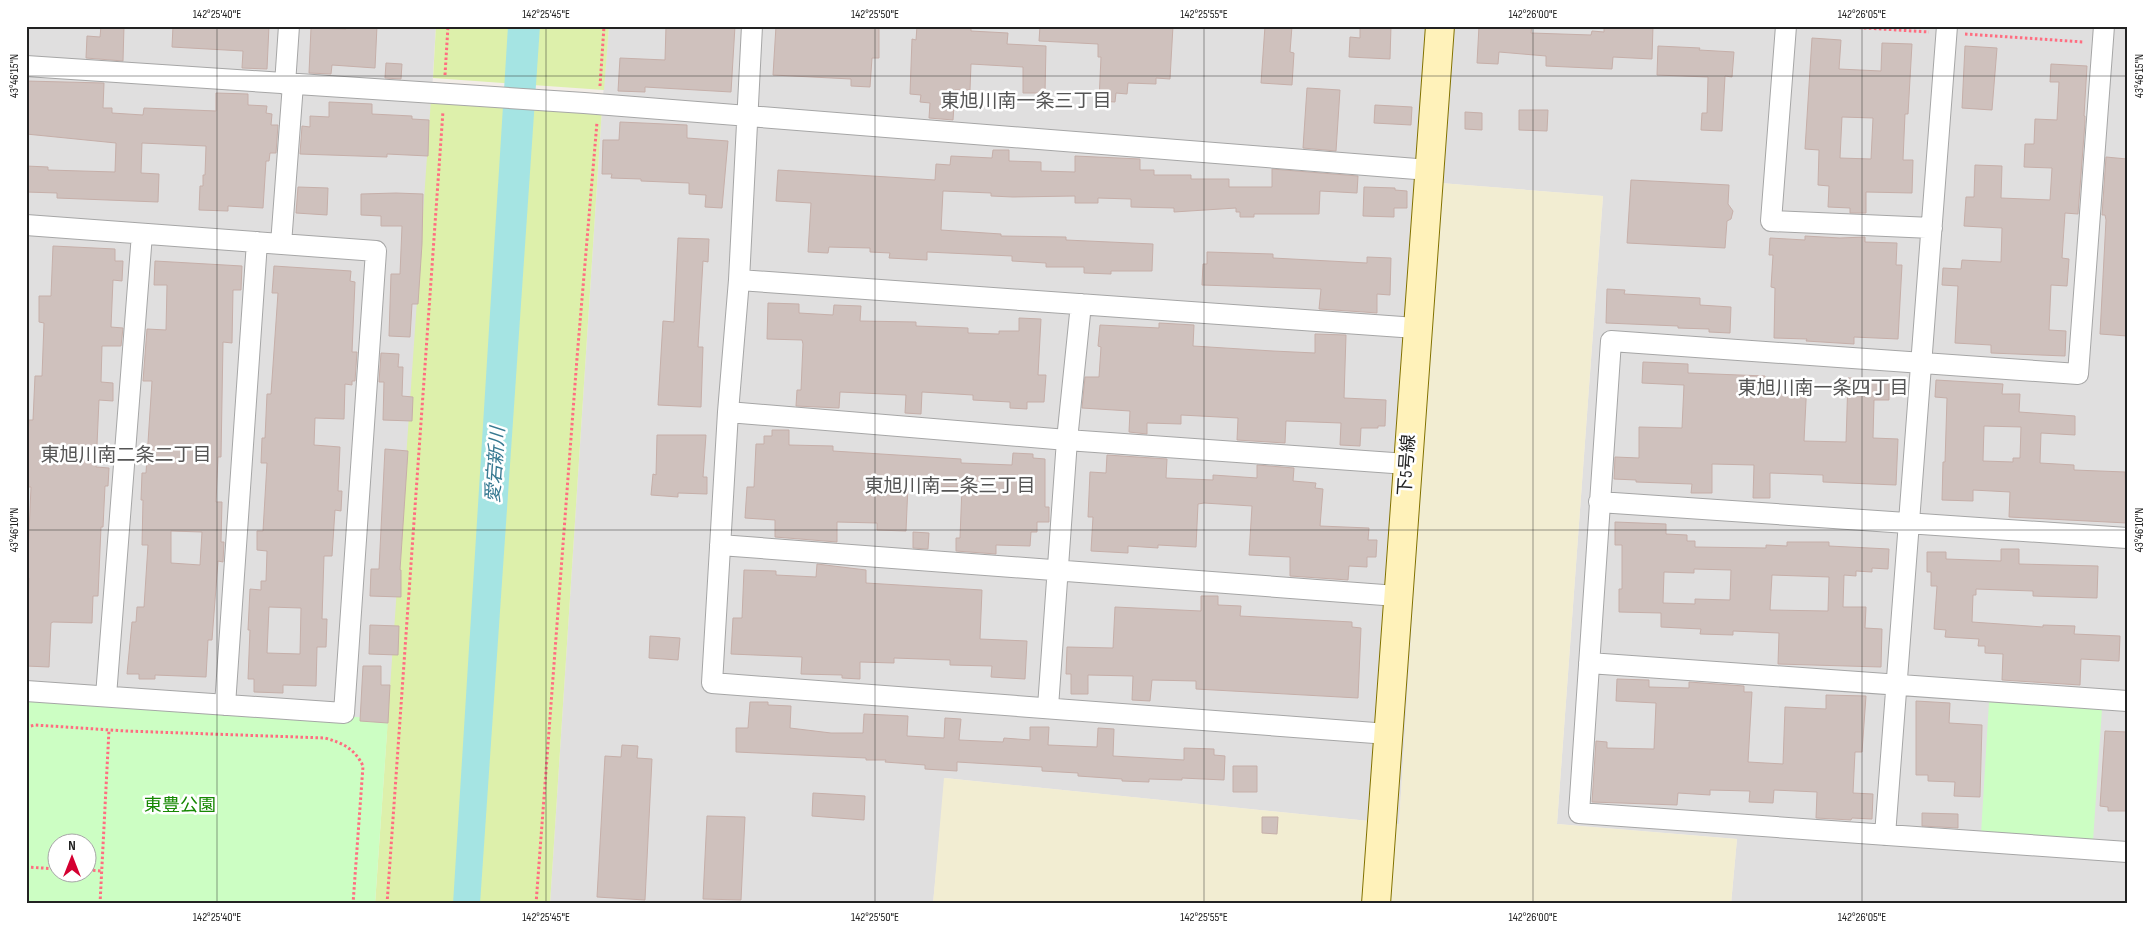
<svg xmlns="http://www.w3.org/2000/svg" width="2153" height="930" viewBox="0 0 2153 930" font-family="'Sofia Sans Condensed','Noto Sans JP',sans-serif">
  <rect width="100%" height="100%" fill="#f3ede8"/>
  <path fill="#e0dfdf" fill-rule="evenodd" d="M26 26H436L393 731 26 904ZM58 842H88V872H58Z
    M609 26H2127V904H1731L1737 839 1557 824 1603 196 1440 183 1399 824 945 778 933 904H550L602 108Z"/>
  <path fill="#f2edd2" d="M1440 183 1603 196 1557 824 1737 839 1731 904H933L944 778 1399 824Z"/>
  <path fill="#ddf0ab" d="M436 26H609L604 90 433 78Z
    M431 99 602 108 550 904H375Z"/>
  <path fill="#ccfec3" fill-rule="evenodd" d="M26 697 388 719 375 904H26ZM58 842H88V872H58Z
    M1989 702 2102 709 2093 841 1981 834Z"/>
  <path fill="#a5e4e3" d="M508 26H540L480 904H453Z"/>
  <path fill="#cfc1bd" stroke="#c6afa9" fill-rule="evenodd" d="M101 26H124L123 61 86 58 87 36 100 37Z
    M173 26H269L267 69 242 68 243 51 172 47Z
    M346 26H377L375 68 332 65 331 74 309 73 311 28 346 29Z
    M666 26H735L731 92 645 87V92L618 91 620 58 665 60Z
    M776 26H879V58H872L870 87 851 86V79L773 75Z
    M917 26H971V31L1008 33 1007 44 1046 46 1045 93H1023V67L971 64 970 90H955L953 120 929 118 930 103 920 102 921 95 910 94 912 39 916 40Z
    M1040 26H1173L1170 79 1156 78V84L1128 83 1127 94 1116 93 1115 102 1099 101 1101 57H1098V44L1039 41Z
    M1265 26H1292L1290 52 1294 53 1292 85 1261 83Z
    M1360 26H1391L1390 59 1349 57 1350 37 1360 38Z
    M1479 26H1532L1531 33 1591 35 1592 31 1604 32V28L1653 26 1652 59 1613 57 1612 69 1546 66V56L1499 52 1498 64 1477 63Z
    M1812 38 1841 40 1839 69 1881 71 1882 43 1912 44 1908 114H1905L1903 160H1913L1912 193 1866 192V213H1850V208L1828 207 1829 186 1818 185 1819 150 1805 149ZM1842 117 1873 118 1871 159 1840 158Z
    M1658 46 1700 48 1699 50 1734 52 1732 77 1725 76 1722 131 1701 130 1702 113H1707L1708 77 1657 75Z
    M1965 46 1997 48 1992 110 1962 108Z
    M386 63 402 64 401 79 385 78Z
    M2051 64 2087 66 2084 116H2085V122L2078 214 2065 213 2062 258 2069 259 2067 286 2051 285 2049 330 2066 331 2065 356 1991 353V345L1955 343 1958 286 1942 285 1943 268 1961 269 1962 260 2001 262 2002 228 1964 226 1966 197H1974L1975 165 2002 166 2001 198 2050 200 2052 168 2024 167 2025 144H2034L2035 119 2057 120 2059 82H2050Z
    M26 81 104 83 103 108H112V113L143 115 144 108 216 111V93L248 94V105L267 106 266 113 272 114 271 125H278L276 153H270L269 161H266L263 208 228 206V211L199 210 200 186H203V175H205L206 146 142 143 141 173 159 174 158 202 57 198V193L26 192V166L48 167V170L115 172 116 143 26 134Z
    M1307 88 1340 90 1336 151 1303 148Z
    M329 102 372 104V114L412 116V119L429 120 428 156 387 154V157L300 154 302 126 310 127V116L329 117Z
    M1375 105 1412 107 1411 125 1374 123Z
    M1519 110H1548L1547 131 1519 130Z
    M1465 112 1482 113V130L1465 129Z
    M620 122 687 125V138L728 141 722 208 705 207 706 195 689 194V183L641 181V179L611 178 612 174H602L603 140H619Z
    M993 150H1009V161L1041 162V171L1075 172V156L1140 159V170H1154V175H1191V179H1229V187H1272V169L1358 176 1357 193 1320 191 1319 214H1254V217H1240V212H1236V208L1174 212V208L1131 207V199L1098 198V203H1075V196L1013 197 991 196V193L943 191 941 230 1001 234V236L1066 237V240L1153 244 1152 271H1111V274L1084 273V267H1046V263L1012 261V256L927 252V260L889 258 890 253 870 252V248L829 247 828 253 808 252 811 203 776 201 778 170 935 180 936 164 950 165 951 156 992 158Z
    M2106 157 2127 159V336L2100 334 2106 220 2105 215H2102Z
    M1631 180 1729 185 1728 204 1733 211 1731 219 1727 221 1725 248 1627 243Z
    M298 187 328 188 327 215 296 213Z
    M1364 187 1395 188V190L1407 191V208H1394V217L1363 216Z
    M396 193 423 194 422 244 418 304H412L410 337 389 336 391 274H400L402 226H381V216L361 215V194Z
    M1805 236 1840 238 1865 237V242L1897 243 1896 265H1902L1898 339 1854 337V344L1806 341 1807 339 1774 338 1775 288 1771 287 1773 255H1769L1770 238 1805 240Z
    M678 238 709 239 708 262 703 261 698 347H703L701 407 658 405 663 321 674 322Z
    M53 246 115 249V261H123L122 281 113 280 111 327 123 328 121 346H102L101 382 113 383V401L99 400 96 467 109 468 108 486H105L103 527H101L98 596H93L92 623 53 622 51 623 49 667 26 666 29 578H26V555H28L31 487H26V468L29 420H33L35 376H42L44 323 39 322V296H51Z
    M1207 252 1273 254V258L1367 263V257L1391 258 1390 295 1377 294V313L1364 312 1319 309 1321 289 1202 285 1203 264H1207Z
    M155 261 242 266 241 290H233L232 343 223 342 221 457H218L216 502H222L221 542H224L223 562 218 561 212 640H208L206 677 155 675V679H139V674H127L132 622H136L137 607H144L148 545H142L143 500H141L142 473H146L152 381H143L147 329 166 330 167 285H154ZM171 531 202 532 200 565 171 563Z
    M274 266 351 271 350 281 355 282 352 352H357L355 381H352V385L345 384 344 419 315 418 314 445 340 447 338 491H342L341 511 335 510 332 556H324L322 619H327L326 647H317L316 686 283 685V693L254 692V679H248L250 630H248L250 589 261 590V581H266L267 551 257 550V531H263L267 463H261L262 438H265L267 394H271L278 293H272ZM269 607 301 608 300 654 267 653Z
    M1607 289 1625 290 1624 294 1700 298V305L1731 307 1730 333 1709 332V329L1678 328V326L1606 323Z
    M768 303 799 304V313L833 315 834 305 861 306 860 321 916 322V326L968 328V333L999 334V331H1019V318L1041 319 1038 375H1046L1044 402H1027V409L1010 408V402L973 400V395L922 392 921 414 905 413 906 395 840 392 839 408 796 406 797 390H801L803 344 802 340 767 339Z
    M1159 323 1194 325 1193 346 1273 351 1315 353V334L1346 335 1344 398 1386 400 1385 426H1378V428H1361L1360 446 1340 445 1341 423 1286 421 1285 443 1237 440 1238 418 1181 415V424L1147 423V434L1129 432 1130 411 1082 408 1085 377H1099L1101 347 1098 346 1100 325 1159 328Z
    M381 353 399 354 398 367H403L402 396 413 397 412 421 383 420 384 382H379Z
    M1643 362 1688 364V373L1765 376V380L1807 381 1804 441 1846 442 1848 378 1889 379V400H1874L1873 438 1898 439 1896 485 1823 482V475L1770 473V498H1753L1754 465 1712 464V493H1691L1692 484 1636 482V480L1614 479 1615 457 1639 458V427L1682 428 1684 385 1642 383Z
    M1936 380 2003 384 2002 394H2020L2019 412 2075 416V435L2041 433 2040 463 2074 465V470L2125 472 2127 523 2009 517 2010 492 1973 490V501L1942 500 1943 462H1945L1947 398 1935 397ZM1984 426 2021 427 2020 458H2013V462L1983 461Z
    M772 430H789V445L833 446V451L961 459V463L1012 465 1013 453 1033 454V458L1045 459V507H1049V522H1037V532H1031L1030 546 996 545V554L956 551V538H960L962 487 908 485 906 531 877 530V523L837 522V542L775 537V520L745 518 747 487H754L756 444H764V436H772Z
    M657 435H706L703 477H707V494L678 493V497L651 495 653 474 656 475Z
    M385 449 408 451 400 570H401V597L370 596 371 569H379Z
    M1107 455 1167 459 1166 478 1213 480V475L1257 478V465L1294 468 1293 481 1316 483 1315 488 1323 489 1320 526 1369 528 1368 540H1377L1376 557H1367V567L1349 566 1348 580 1290 576V557L1249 555 1252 506 1204 503 1198 504 1196 547 1158 545V548L1128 546V553L1091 551 1093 517H1088L1090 472 1106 473Z
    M1615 522 1666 524V534L1687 535V541H1695V547L1766 548V545L1787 546V542H1829V546L1889 549 1888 569 1872 568V572L1856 571V576L1844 575 1843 607H1866L1865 628 1882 629 1881 667 1778 664 1779 633 1733 631V635L1700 634 1701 629 1661 627V613L1619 612V589H1622V545H1615ZM1694 569 1731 570 1730 600 1695 599V604L1663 603 1664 572 1694 573ZM1772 575 1829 577 1828 611 1770 610Z
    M913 532 929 533 928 549 913 548Z
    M2001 549H2019V564L2098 566 2097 598 2033 596V591L1976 589V595H1973L1972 622 2043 627V625L2075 626 2074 634 2120 636 2119 661 2081 659 2080 685 2002 680 2003 654 1985 653V646H1978L1979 639 1945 637 1946 630 1934 629 1937 586H1931V572H1927V552H1946V559L2001 561Z
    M817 564 866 570V583L982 590 980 639 1027 641 1025 679 991 677 992 666 950 665V660L894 658V663L860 662V679L842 678V675L801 674 802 657 731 654 733 618H742L744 570 776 571V575L816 577Z
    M1201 596H1218V605L1241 606 1240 616 1352 622V627L1361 628 1358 698 1196 689V681L1152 680 1150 701 1132 700 1133 676 1088 675V694H1071V674H1066L1067 647 1113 648 1115 607 1201 611Z
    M370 625 399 626 398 655 369 654Z
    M650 636 680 638 678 660 649 658Z
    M363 666H381V685H390L388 723 360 721Z
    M1617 679 1649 680V687L1689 688V682L1744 686V692H1752L1748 762 1783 764 1785 707 1826 709V695L1866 696 1862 752H1855L1853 793 1873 794 1872 819 1852 818 1851 820 1816 818 1817 792 1774 790 1773 803 1749 802 1750 791 1710 790V795L1678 793 1677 805 1592 802 1596 741 1607 742V748L1654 749 1656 703 1616 701Z
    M1916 701 1950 703 1949 723 1982 725 1980 797 1954 796 1955 782 1928 781V775H1916Z
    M750 702H768V705L791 706 790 728 831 733H863L864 714 908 716 907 736 944 738 945 718 961 719 959 740 1003 742 1004 738 1030 740V727H1049L1048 745 1097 747 1098 728 1114 729 1113 756 1184 760V748L1214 749V755L1225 756 1224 780 1182 778V780L1149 779V782L1122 781V779L1078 776V773L1042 771V767L957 762V771L925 769V765L885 762 886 760H866V758L736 752V728H748Z
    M2105 731 2127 732V811H2108V807L2100 806Z
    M622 745 638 746 637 758 652 759 645 900 597 897 605 756 621 757Z
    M1233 766H1257V792H1233Z
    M813 793 865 796 864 820 812 816Z
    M1922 813 1958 814V828L1922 826Z
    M707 816 745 817 741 900 703 899Z
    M1262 817H1278L1277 834 1262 833Z"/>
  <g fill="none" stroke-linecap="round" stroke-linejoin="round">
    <defs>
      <path id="street" d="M752 26 739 280 728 412 712 683 1388 734
        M1786 26 1771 221 1932 228
        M2104 26 2078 374 1611 341 1579 813 2127 852
        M26 66 584 103 1429 170
        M285 84 289 26
        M26 225 376 251 344 713 26 691
        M281 244 293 84
        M739 280 1416 328
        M728 412 1067 440 1407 464
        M1599 502 2127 538
        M720 545 1397 596
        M1589 663 2127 701
        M106 696 142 234
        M225 705 257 242
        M1048 707 1067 440 1081 304
        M1885 835 1947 26"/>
      <path id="secondary" d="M1376 904 1440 26"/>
    </defs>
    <use href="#street" stroke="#a6a6a6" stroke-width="22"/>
    <use href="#secondary" stroke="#827200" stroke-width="30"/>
    <path stroke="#ff6d80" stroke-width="3" stroke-dasharray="2.5 2.5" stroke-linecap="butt" d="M1834 26 1929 32
      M1965 34 2084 42
      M445 75 448 26
      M600 86 604 26
      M26 727 35 725 126 731 325 738C343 743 355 749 363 766L353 904
      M26 867 58 869
      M88 870 102 871
      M100 904 109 730
      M387 904 443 111
      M536 904 577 358 597 122"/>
    <use href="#street" stroke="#fff" stroke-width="20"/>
    <use href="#secondary" stroke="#fff2ba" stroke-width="28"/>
  </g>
  <path fill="none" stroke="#222" stroke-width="1" stroke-opacity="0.45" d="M217 26V904M546 26V904M875 26V904M1204 26V904M1533 26V904M1862 26V904M26 76H2127M26 530H2127"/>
  <g text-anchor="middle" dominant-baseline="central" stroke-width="5" stroke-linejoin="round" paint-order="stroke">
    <g font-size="18" fill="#222" stroke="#fff">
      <text transform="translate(1407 465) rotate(-86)">下5号線</text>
    </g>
    <g font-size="18" fill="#168802" stroke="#fff">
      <text x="180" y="805">東豊公園</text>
    </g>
    <g font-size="19" fill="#555" stroke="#fff">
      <text x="1026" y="101">東旭川南一条三丁目</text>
      <text x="1823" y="388">東旭川南一条四丁目</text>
      <text x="126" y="455">東旭川南二条二丁目</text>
      <text x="950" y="486">東旭川南二条三丁目</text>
    </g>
    <g font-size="19" font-style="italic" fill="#377991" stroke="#fff">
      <text transform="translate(496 465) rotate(-86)">愛宕新川</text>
    </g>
  </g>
  <rect width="2153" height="930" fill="none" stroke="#ffffff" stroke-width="55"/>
  <g transform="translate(72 858)"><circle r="24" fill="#ffffff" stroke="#a7a7a7"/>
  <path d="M0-4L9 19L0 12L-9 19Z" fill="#d40031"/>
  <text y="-8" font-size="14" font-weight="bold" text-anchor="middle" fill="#222222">N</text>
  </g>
  <rect x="28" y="28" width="2098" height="874" fill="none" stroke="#222" stroke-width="2"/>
  <g font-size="12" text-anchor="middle" fill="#222">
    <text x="217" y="18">142°25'40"E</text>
    <text x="546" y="18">142°25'45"E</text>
    <text x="875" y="18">142°25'50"E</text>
    <text x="1204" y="18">142°25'55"E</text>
    <text x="1533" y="18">142°26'00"E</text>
    <text x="1862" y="18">142°26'05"E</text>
    <text transform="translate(14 76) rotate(-90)" y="4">43°46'15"N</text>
    <text transform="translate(2139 76) rotate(-90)" y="4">43°46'15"N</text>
    <text transform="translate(14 530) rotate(-90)" y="4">43°46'10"N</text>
    <text transform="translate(2139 530) rotate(-90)" y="4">43°46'10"N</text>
    <text x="217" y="921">142°25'40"E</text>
    <text x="546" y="921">142°25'45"E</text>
    <text x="875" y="921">142°25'50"E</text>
    <text x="1204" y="921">142°25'55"E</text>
    <text x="1533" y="921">142°26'00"E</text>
    <text x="1862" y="921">142°26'05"E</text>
  </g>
</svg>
